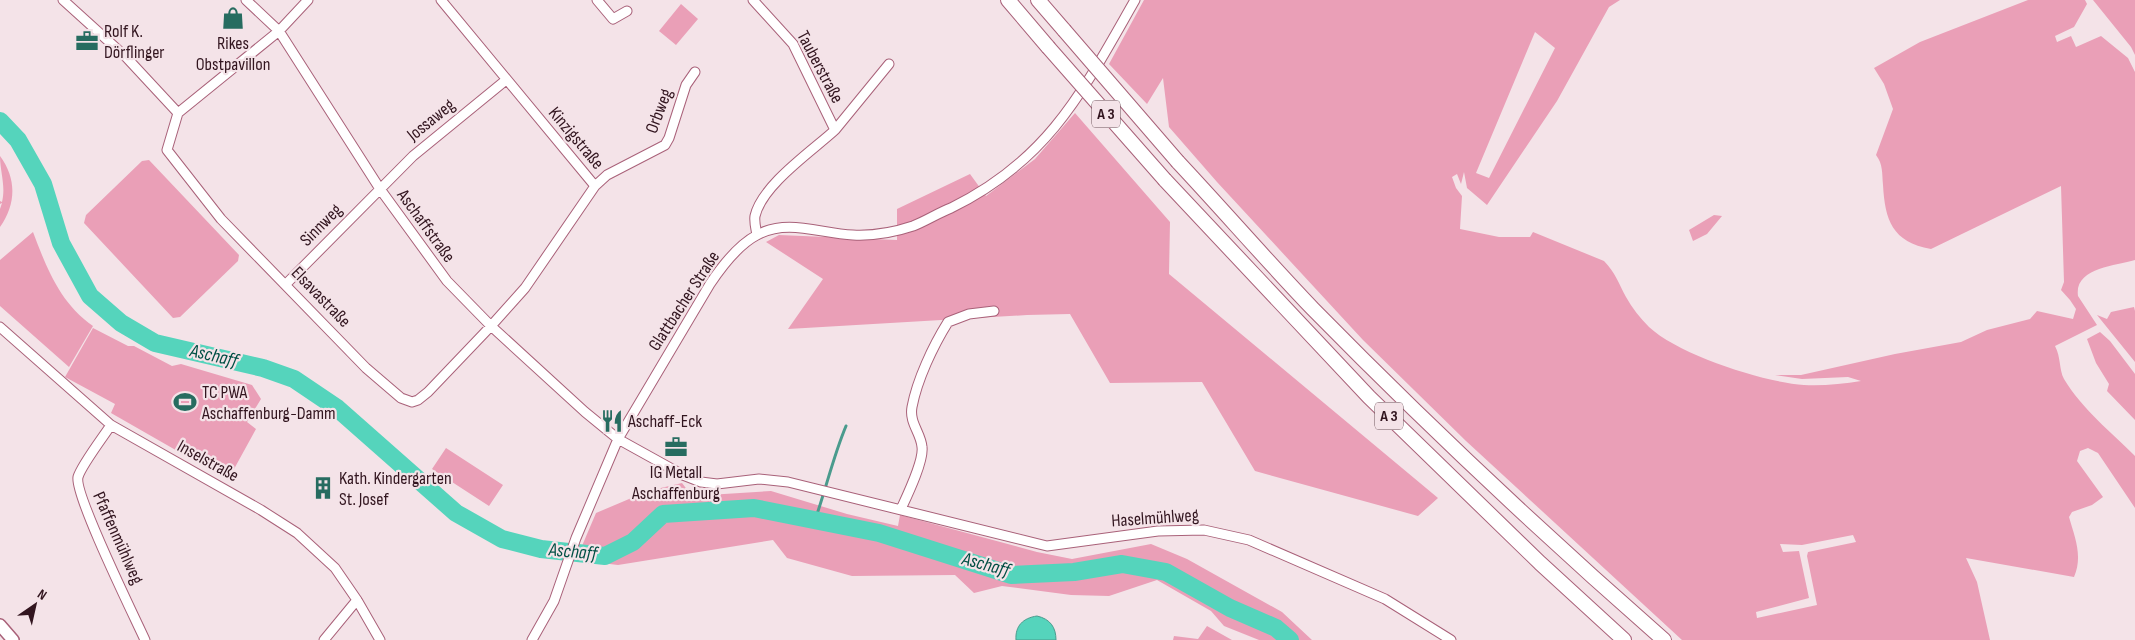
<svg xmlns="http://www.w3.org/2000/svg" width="2135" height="640" viewBox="0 0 2135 640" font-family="'Sofia Sans Condensed',sans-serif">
  <rect width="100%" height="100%" fill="#f4e3e8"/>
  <path fill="#ea9fb7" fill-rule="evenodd" d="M1144 0H1620L1609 7 1557 101 1487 205 1467 188 1464 172 1461 184 1457 174 1452 177 1456 188 1462 196 1460 229 1499 237H1530L1533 232 1604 261C1615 272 1619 284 1626 297 1632 308 1640 318 1649 327 1679 355 1763 382 1804 385 1822 386 1843 384 1861 381L1848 377 1802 379 1775 375H1801L1895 354 1961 342 1987 330 2030 319 2037 311 2073 319 2076 309 2070 300 2061 290 2064 282 2061 186 1931 249C1892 242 1885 220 1883 185 1882 173 1883 164 1876 155L1893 109 1884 84 1874 68 1920 42 2028 0H2085L2087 4 2074 27 2055 36 2057 42 2071 36 2076 47 2101 36 2128 58 2135 72V260C2115 266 2074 268 2078 296L2097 325 2055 346C2061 357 2059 370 2064 379 2082 409 2111 432 2135 456V508L2098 453 2088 448 2080 451 2077 461 2103 497 2092 505 2072 512 2069 517C2075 538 2083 556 2074 577L1966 558 1977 582 1990 640H1682L1466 441 1363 340 1217 182 1169 127 1163 78 1147 104 1109 64ZM1535 32 1555 48 1489 178 1476 173ZM1853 535 1856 542 1808 552 1807 556 1817 605 1757 618 1756 612 1809 598 1799 551 1783 552 1780 544 1802 545Z
    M2093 0H2135V55L2131 47Z
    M681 4 698 19 676 45 659 31Z
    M1075 113 1170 222 1169 274 1438 498 1418 516 1255 471 1202 382 1110 383 1070 314 1027 315 788 329 823 279 766 242 779 235 897 240V209L970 174 986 196 1035 159Z
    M0 156C17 179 16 204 0 227V209L2 203 0 204V201L2 202C6 186 0 172 0 156Z
    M149 160 239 255 238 261 180 317 173 318 84 223 86 215 142 161Z
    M1714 215 1722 216 1707 234 1693 241 1689 230Z
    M33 232C47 269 60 303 93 326L69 367 0 306V260Z
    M2134 307 2135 311V362L2097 315 2107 319 2111 312Z
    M93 328 128 346H134L172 366 181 364 252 385 261 399 247 422 256 429 228 480 111 413 115 404 65 377Z
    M2100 332 2110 341 2135 374V420L2107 391 2109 384 2096 363 2087 339Z
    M446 448 503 485 489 506 432 469Z
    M682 483 692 496 771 491 847 514 898 526 900 515 1037 552 1072 559 1151 544 1187 559 1282 612 1312 640H1259L1224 626 1211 611 1157 580 1109 596 1071 595 1002 586 974 593 955 575 852 576 787 558 773 540 618 565 576 560 596 513 648 491Z
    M1207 626 1232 640H1173L1174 636 1198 639Z"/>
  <path fill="#55d4bc" stroke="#4a9b8d" d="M1037 616C1050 619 1056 627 1056 640H1016C1015 626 1023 618 1037 616Z"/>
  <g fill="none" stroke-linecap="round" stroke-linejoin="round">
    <path stroke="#4a9b8d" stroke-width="3" d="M815 520C826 489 833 457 846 426"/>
    <path stroke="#55d4bc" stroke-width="18" d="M0 121 18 140 43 184 61 243 90 296 121 323 155 343 263 368 294 379 337 408 456 513 502 539 541 549 605 556 633 542 663 514 754 508 879 533 1011 575 1074 572 1122 564 1166 572 1230 608 1276 628 1290 640"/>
    <defs>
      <path id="minor" d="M63 0 126 57 178 113
        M246 0 279 31 380 189 447 281 491 326 585 412 618 439 683 475 701 482 717 484 759 479 788 482 1047 546 1158 531 1204 530 1249 540 1385 599 1451 640
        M441 0 595 186
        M597 0 613 19 627 11
        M753 0 793 44 835 130 889 64
        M178 113 167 150 221 219 366 368 401 398 412 402 418 400 428 392 491 326 525 288 595 186 607 175 665 145 669 138 686 85 695 72
        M178 113 279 31 308 0
        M757 235C756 229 754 222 755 216 762 185 812 151 835 130
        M286 284 413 156 506 80
        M0 327 111 425 261 510 297 533 335 568 357 600 380 640
        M111 425C103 437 81 466 78 477 74 494 134 616 145 640
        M901 509C907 496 924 461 922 447 921 433 909 423 912 407 917 380 933 346 948 322L969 314 994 311
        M324 640 357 600
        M532 640 554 601 576 538 618 439 710 284C722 266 738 245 757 235 788 218 821 234 853 235 873 236 895 232 913 226 926 221 938 213 951 208 1049 160 1083 91 1135 0"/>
      <path id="major" d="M0 625 13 640"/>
      <path id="highway" d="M1008 0 1048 47
        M1038 0 1064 30
        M1178 162C1223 210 1267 261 1313 309 1426 424 1543 534 1664 640
        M1165 180 1369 397 1540 563 1624 640"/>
    </defs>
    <use href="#minor" stroke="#a96179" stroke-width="11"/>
    <use href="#major" stroke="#a96179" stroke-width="14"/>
    <use href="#highway" stroke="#a96179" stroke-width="16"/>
    <use href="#minor" stroke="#fff" stroke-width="9"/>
    <use href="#major" stroke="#fff" stroke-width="11"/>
    <use href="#highway" stroke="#fff" stroke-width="14"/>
    <defs>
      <path id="highway-bridge" d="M1064 30 1178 162
        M1048 47 1165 180"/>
    </defs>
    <use href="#highway-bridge" stroke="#a96179" stroke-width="16" stroke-linecap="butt"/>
    <use href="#highway-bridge" stroke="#fff" stroke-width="14"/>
  </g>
  <defs>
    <symbol id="shop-bare" viewBox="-9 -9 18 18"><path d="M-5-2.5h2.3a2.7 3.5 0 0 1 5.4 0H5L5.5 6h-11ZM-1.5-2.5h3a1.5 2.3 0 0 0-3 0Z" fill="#276c60" stroke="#f4e3e8" stroke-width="2.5" paint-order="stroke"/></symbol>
    <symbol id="office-bare" viewBox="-9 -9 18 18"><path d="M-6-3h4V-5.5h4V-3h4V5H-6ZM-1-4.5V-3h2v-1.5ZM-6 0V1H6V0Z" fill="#276c60" stroke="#f4e3e8" stroke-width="2.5" paint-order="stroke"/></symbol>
    <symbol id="stadium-bare" viewBox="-9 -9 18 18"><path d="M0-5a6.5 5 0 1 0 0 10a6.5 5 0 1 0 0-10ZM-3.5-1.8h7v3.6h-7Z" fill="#276c60" stroke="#f4e3e8" stroke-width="2.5" paint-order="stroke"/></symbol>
    <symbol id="restaurant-bare" viewBox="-9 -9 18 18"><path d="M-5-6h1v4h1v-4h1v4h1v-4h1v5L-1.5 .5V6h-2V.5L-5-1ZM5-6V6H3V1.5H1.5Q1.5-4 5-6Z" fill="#276c60" stroke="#f4e3e8" stroke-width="2.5" paint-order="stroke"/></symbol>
    <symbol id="building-bare" viewBox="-9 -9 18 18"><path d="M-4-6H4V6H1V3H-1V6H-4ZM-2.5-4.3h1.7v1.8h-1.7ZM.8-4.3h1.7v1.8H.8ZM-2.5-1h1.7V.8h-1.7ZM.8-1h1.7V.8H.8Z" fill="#276c60" stroke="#f4e3e8" stroke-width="2.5" paint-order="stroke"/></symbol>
  </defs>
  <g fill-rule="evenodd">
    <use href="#shop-bare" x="217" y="2" width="32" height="32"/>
    <use href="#office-bare" x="71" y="25" width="32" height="32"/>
    <use href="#stadium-bare" x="169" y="386" width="32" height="32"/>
    <use href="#restaurant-bare" x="596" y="405" width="32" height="32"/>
    <use href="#office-bare" x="660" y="431" width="32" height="32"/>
    <use href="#building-bare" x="307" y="472" width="32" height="32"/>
  </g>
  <g text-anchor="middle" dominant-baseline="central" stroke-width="4.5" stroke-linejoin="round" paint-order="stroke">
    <g fill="#f4e3e8" stroke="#6c535b" stroke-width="1">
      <rect x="1092" y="100.5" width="28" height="27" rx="4"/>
      <rect x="1375" y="402.5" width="28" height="27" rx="4"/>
    </g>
    <g font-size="16" font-weight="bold" fill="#32151f">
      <text x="1106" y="114">A 3</text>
      <text x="1389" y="416">A 3</text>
    </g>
    <g font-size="18" fill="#32151f" stroke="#f4e3e8" text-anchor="start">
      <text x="104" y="31">Rolf K.<tspan x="104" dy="21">Dörflinger</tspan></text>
      <text x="233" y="43" text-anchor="middle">Rikes<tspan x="233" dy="21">Obstpavillon</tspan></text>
      <text x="202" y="392">TC PWA<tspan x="202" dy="21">Aschaffenburg-Damm</tspan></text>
      <text x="628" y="421">Aschaff-Eck</text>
      <text x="676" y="472" text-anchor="middle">IG Metall<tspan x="676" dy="21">Aschaffenburg</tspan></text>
      <text x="339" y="478">Kath. Kindergarten<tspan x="339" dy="21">St. Josef</tspan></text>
    </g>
    <g font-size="18" fill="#32151f" stroke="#f4e3e8">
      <text transform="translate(820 67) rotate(62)">Tauberstraße</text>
      <text transform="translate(659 111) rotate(-69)">Orbweg</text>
      <text transform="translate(431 120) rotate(-39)">Jossaweg</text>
      <text transform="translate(576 138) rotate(50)">Kinzigstraße</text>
      <text transform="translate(321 225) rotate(-45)">Sinnweg</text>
      <text transform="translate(426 226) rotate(54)">Aschaffstraße</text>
      <text transform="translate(321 297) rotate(46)">Elsavastraße</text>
      <text transform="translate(684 301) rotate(-57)">Glattbacher Straße</text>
      <text transform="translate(208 461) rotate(29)">Inselstraße</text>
      <text transform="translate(1155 518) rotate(-4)">Haselmühlweg</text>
      <text transform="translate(118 538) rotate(66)">Pfaffenmühlweg</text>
    </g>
    <g font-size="19" font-style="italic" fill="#004f44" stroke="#f4e3e8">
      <text transform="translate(214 356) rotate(13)">Aschaff</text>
      <text transform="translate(573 552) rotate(5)">Aschaff</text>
      <text transform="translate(986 565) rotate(15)">Aschaff</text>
    </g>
  </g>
  <g transform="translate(35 605) rotate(34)" stroke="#f4e3e8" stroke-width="4" paint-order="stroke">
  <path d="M0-4L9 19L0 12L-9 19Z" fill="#32151f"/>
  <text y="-8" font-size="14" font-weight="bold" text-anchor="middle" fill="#32151f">N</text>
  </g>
</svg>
